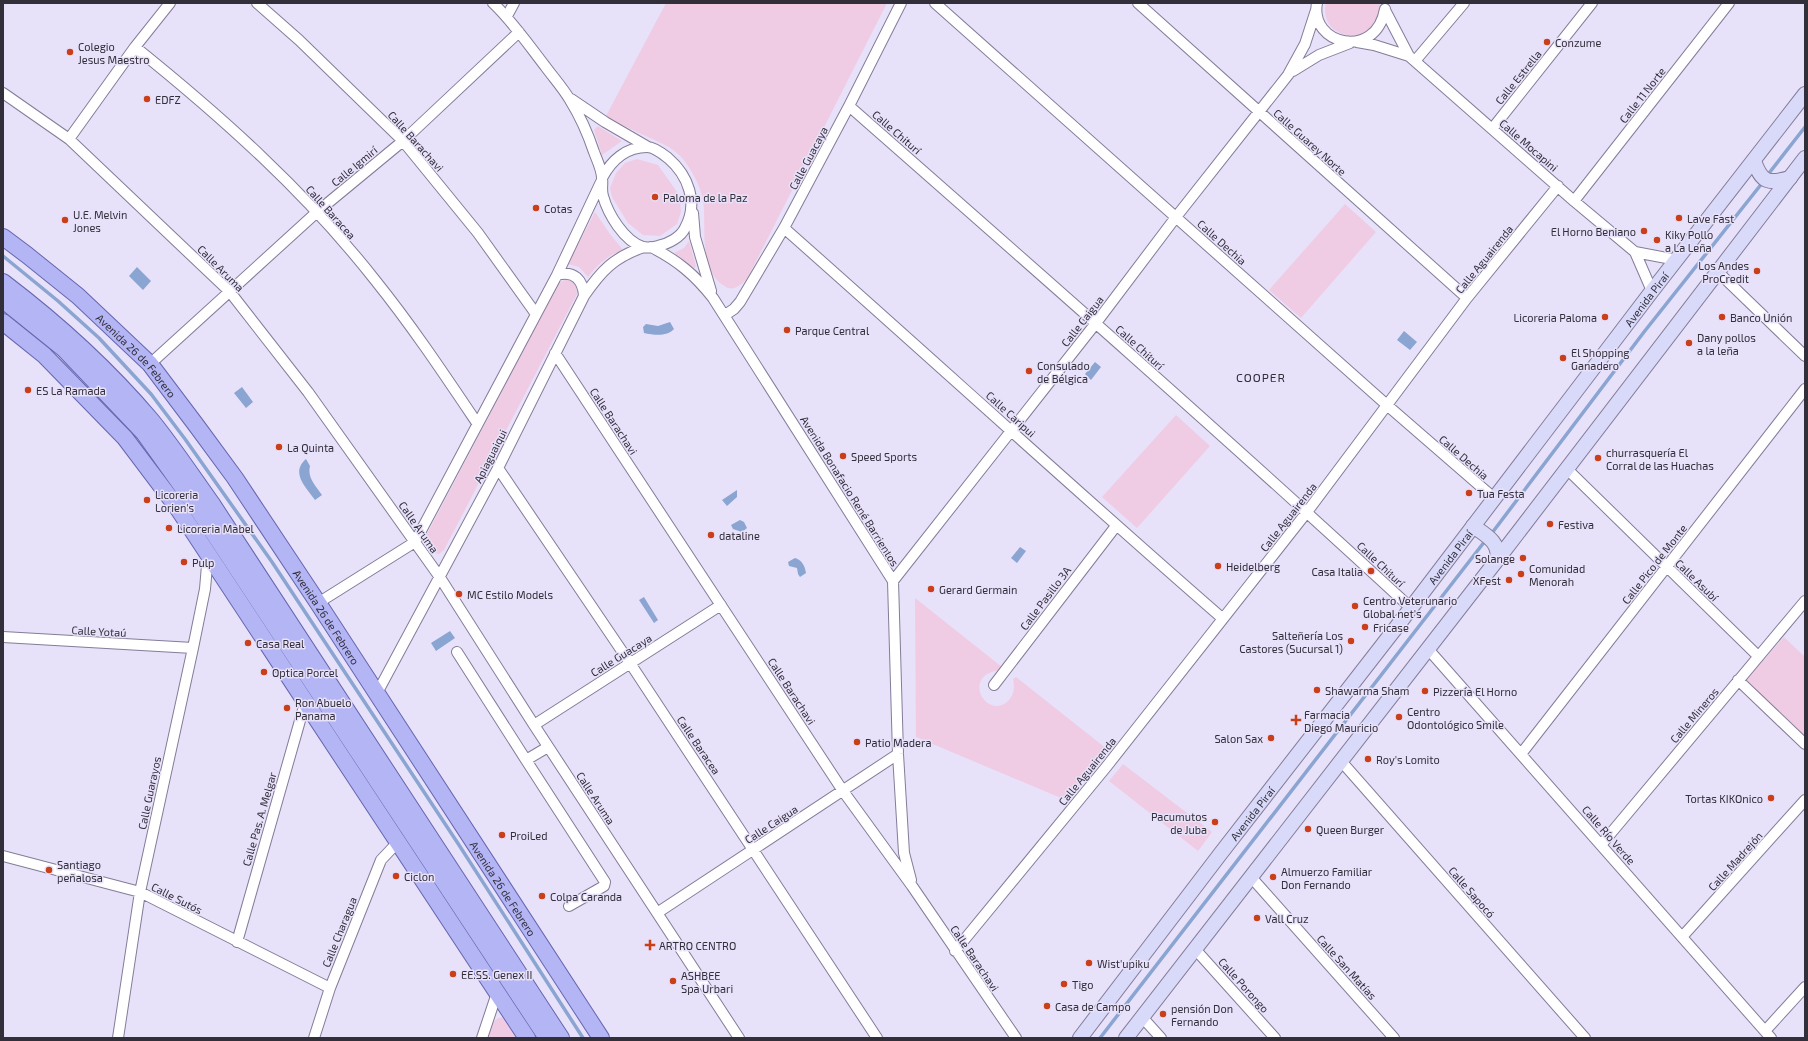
<svg xmlns="http://www.w3.org/2000/svg" width="1808" height="1041" viewBox="0 0 1808 1041" font-family="'Exo 2',sans-serif">
  <rect width="100%" height="100%" fill="#e8e1fa"/>
  <path fill="#efcce4" d="M666 3H887L748 277C744 283 734 292 726 287 697 272 707 225 703 200 700 185 692 171 683 159 674 147 652 139 639 133 628 128 617 122 606 116Z
    M1326 3H1380C1382 50 1317 43 1326 3Z
    M598 126 622 141 602 155 594 130Z
    M637 159 658 165 677 192 680 201 681 212 677 224 660 236 643 235 628 223 612 197 610 188 616 173 625 163Z
    M1345 204 1376 232 1301 318 1269 290Z
    M595 212 610 234 623 250C608 255 598 264 588 277L579 267 568 264Z
    M689 241 696 266 695 268H694L674 253 684 248Z
    M567 279C574 282 577 286 577 294L444 550 439 554 434 553 428 545 427 534 559 283Z
    M1176 415 1210 446 1137 528 1102 497Z
    M915 598 1002 667 1000 670C961 675 985 719 1007 702 1014 696 1015 688 1013 679L1016 677 1107 749 1068 801 916 737Z
    M1784 637 1805 657V738L1746 680Z
    M1123 764 1212 832 1198 851 1109 781Z
    M503 1017 507 1020 519 1038H487C490 1028 491 1019 503 1017Z"/>
  <path fill="#8aa5d1" d="M137 267 151 281 143 290 129 276Z
    M670 322 674 329C667 337 654 335 644 333L643 327 646 324 658 326Z
    M1404 331 1417 342 1410 350 1397 340Z
    M1095 362 1101 367 1091 380 1085 374Z
    M242 387 253 402 246 408 234 393Z
    M306 459 310 466C307 478 316 486 322 495L315 500C306 487 290 473 306 459Z
    M737 490V497L727 506 722 500Z
    M740 520 744 522 747 528 742 532 733 529 731 525Z
    M1020 547 1026 551 1017 563 1011 558Z
    M795 558C802 560 805 566 806 573L800 577 798 574 797 568 789 566 788 562Z
    M644 597 658 620 654 623 639 600Z
    M450 631 455 638 436 651 431 643Z"/>
  <g fill="none" stroke-linecap="round" stroke-linejoin="round">
    <path stroke="#8aa5d1" stroke-width="3.5" d="M1766 177 1805 127
      M3 256 58 301 99 338 151 394 185 439 272 562 459 845 583 1038
      M1492 533 1644 332 1763 182
      M1100 1038 1485 541"/>
    <defs>
      <path id="street" d="M257 3 299 40 403 141 478 233 536 314
        M493 3C513 22 528 44 545 66 553 77 563 88 570 100 580 116 588 134 594 152 597 160 602 170 602 178 603 184 601 190 603 196 608 214 624 241 643 247 648 248 654 247 658 246 668 244 681 237 685 228 699 203 688 175 668 158 663 154 654 147 647 147 626 147 611 161 602 178
        M935 3 1388 406 1494 498
        M1138 3 1467 298
        M1317 3C1309 45 1376 61 1385 9
        M1385 10 1409 56 1574 201 1635 252 1652 291
        M507 16 514 3
        M1357 42 1374 45 1409 56
        M135 47C222 117 306 192 375 280 412 326 444 374 477 423
        M1415 61 1464 3
        M1293 71 1319 55 1350 43
        M3 93 69 139 230 292 308 392 439 576 534 725 739 1038
        M571 99 605 122 648 147
        M849 106C1038 272 1227 438 1411 608
        M1492 129 1592 3
        M69 139 135 47 170 3
        M1574 201 1729 3
        M693 213 695 237 711 291
        M784 228C931 358 1075 490 1222 618
        M651 247C677 260 695 275 713 298L893 581 898 754 904 853 911 880
        M1635 252 1677 260
        M1718 272 1805 356
        M557 275C574 270 583 280 584 296
        M725 315 734 309 740 302 784 228 849 106 901 3
        M555 353 843 791 912 886 1016 1038
        M150 364 317 212 403 141 519 32
        M498 468 630 663 877 1038
        M1567 469 1758 656
        M893 581 1096 323 1176 217 1288 75 1305 44 1316 10
        M318 603 415 542 557 275 601 182
        M3 637 193 648
        M1428 649 1771 1038
        M457 652 526 760 548 747
        M1738 680 1805 744
        M994 685 1116 526
        M376 695 498 468 584 296C601 271 614 257 644 247
        M534 725 721 605
        M1521 754 1805 389
        M526 760 605 882 604 886 569 906
        M1341 761 1585 1038
        M1601 845 1805 601
        M3 856 140 892 330 988
        M1251 877 1394 1038
        M657 913 898 754
        M1682 937 1805 800
        M237 942 305 703
        M1195 949 1275 1038
        M955 951 1107 766 1307 512 1467 298 1558 186
        M1142 1017 1161 1038
        M1765 1031 1805 987
        M118 1038 140 892 193 648 205 589 208 554
        M314 1038 330 988 381 860 398 842
        M482 1038 497 993"/>
      <g id="secondary">
        <path d="M1754 161C1762 183 1768 184 1790 178"/>
        <path d="M1473 526C1486 535 1501 543 1497 560"/>
        <path id="s1" d="M1080 1038 1221 853 1395 629 1652 291 1805 94"/>
        <path d="M1126 1038 1497 560 1805 158"/>
      </g>
      <g id="primary">
        <path id="s2" d="M3 237 27 255 78 296 150 364 196 425 235 478 318 603 601 1038"/>
        <path d="M3 282C57 323 107 368 151 420 173 447 192 476 212 504L561 1038"/>
        <path d="M3 300 64 349 144 433 191 499 547 1038"/>
        <path d="M3 322 44 355 125 438 177 507 527 1038"/>
      </g>
    </defs>
    <use href="#street" stroke="#847c98" stroke-width="12"/>
    <use href="#secondary" stroke="#847c98" stroke-width="16"/>
    <use href="#primary" stroke="#6566af" stroke-width="18"/>
    <use href="#street" stroke="#fff" stroke-width="10"/>
    <use href="#secondary" stroke="#d9dafa" stroke-width="14"/>
    <use href="#primary" stroke="#b3b5f5" stroke-width="16"/>
  </g>
  <g fill="#c83f1a" stroke="#e8e1fa" stroke-width="1.5">
    <circle cx="1547" cy="42" r="4"/>
    <circle cx="70" cy="52" r="4"/>
    <circle cx="147" cy="99" r="4"/>
    <circle cx="655" cy="197" r="4"/>
    <circle cx="536" cy="208" r="4"/>
    <circle cx="1679" cy="218" r="4"/>
    <circle cx="65" cy="220" r="4"/>
    <circle cx="1644" cy="231" r="4"/>
    <circle cx="1657" cy="240" r="4"/>
    <circle cx="1757" cy="271" r="4"/>
    <circle cx="1605" cy="317" r="4"/>
    <circle cx="1722" cy="317" r="4"/>
    <circle cx="787" cy="330" r="4"/>
    <circle cx="1689" cy="343" r="4"/>
    <circle cx="1563" cy="358" r="4"/>
    <circle cx="1029" cy="371" r="4"/>
    <circle cx="28" cy="390" r="4"/>
    <circle cx="279" cy="447" r="4"/>
    <circle cx="843" cy="456" r="4"/>
    <circle cx="1598" cy="458" r="4"/>
    <circle cx="1469" cy="493" r="4"/>
    <circle cx="147" cy="500" r="4"/>
    <circle cx="1550" cy="524" r="4"/>
    <circle cx="169" cy="528" r="4"/>
    <circle cx="711" cy="535" r="4"/>
    <circle cx="1523" cy="558" r="4"/>
    <circle cx="184" cy="562" r="4"/>
    <circle cx="1218" cy="566" r="4"/>
    <circle cx="1371" cy="571" r="4"/>
    <circle cx="1521" cy="574" r="4"/>
    <circle cx="1509" cy="580" r="4"/>
    <circle cx="931" cy="589" r="4"/>
    <circle cx="459" cy="594" r="4"/>
    <circle cx="1355" cy="606" r="4"/>
    <circle cx="1365" cy="627" r="4"/>
    <circle cx="1351" cy="641" r="4"/>
    <circle cx="248" cy="643" r="4"/>
    <circle cx="264" cy="672" r="4"/>
    <circle cx="1317" cy="690" r="4"/>
    <circle cx="1425" cy="691" r="4"/>
    <circle cx="287" cy="708" r="4"/>
    <circle cx="1399" cy="717" r="4"/>
    <path d="M1294 714h4v4h4v4h-4v4h-4v-4h-4v-4h4z"/>
    <circle cx="1271" cy="738" r="4"/>
    <circle cx="857" cy="742" r="4"/>
    <circle cx="1368" cy="759" r="4"/>
    <circle cx="1771" cy="798" r="4"/>
    <circle cx="1215" cy="822" r="4"/>
    <circle cx="1308" cy="829" r="4"/>
    <circle cx="502" cy="835" r="4"/>
    <circle cx="49" cy="870" r="4"/>
    <circle cx="396" cy="876" r="4"/>
    <circle cx="1273" cy="877" r="4"/>
    <circle cx="542" cy="896" r="4"/>
    <circle cx="1257" cy="918" r="4"/>
    <path d="M648 939h4v4h4v4h-4v4h-4v-4h-4v-4h4z"/>
    <circle cx="1089" cy="963" r="4"/>
    <circle cx="453" cy="974" r="4"/>
    <circle cx="673" cy="981" r="4"/>
    <circle cx="1064" cy="984" r="4"/>
    <circle cx="1047" cy="1006" r="4"/>
    <circle cx="1163" cy="1014" r="4"/>
  </g>
  <g text-anchor="middle" dominant-baseline="central" stroke-width="3" stroke-linejoin="round" paint-order="stroke">
    <g font-size="11" fill="#322e3a" stroke="#e8e1fa" text-anchor="start">
      <text x="1555" y="42">Conzume</text>
      <text x="78" y="46">Colegio<tspan x="78" dy="13">Jesus Maestro</tspan></text>
      <text x="155" y="99">EDFZ</text>
      <text x="663" y="197">Paloma de la Paz</text>
      <text x="544" y="208">Cotas</text>
      <text x="73" y="214">U.E. Melvin<tspan x="73" dy="13">Jones</tspan></text>
      <text x="1687" y="218">Lave Fast</text>
      <text x="1636" y="231" text-anchor="end">El Horno Beniano</text>
      <text x="1665" y="234">Kiky Pollo<tspan x="1665" dy="13">a La Leña</tspan></text>
      <text x="1749" y="265" text-anchor="end">Los Andes<tspan x="1749" dy="13">ProCredit</tspan></text>
      <text x="1597" y="317" text-anchor="end">Licoreria Paloma</text>
      <text x="1730" y="317">Banco Unión</text>
      <text x="795" y="330">Parque Central</text>
      <text x="1697" y="337">Dany pollos<tspan x="1697" dy="13">a la leña</tspan></text>
      <text x="1571" y="352">El Shopping<tspan x="1571" dy="13">Ganadero</tspan></text>
      <text x="1037" y="365">Consulado<tspan x="1037" dy="13">de Bélgica</tspan></text>
      <text x="36" y="390">ES La Ramada</text>
      <text x="287" y="447">La Quinta</text>
      <text x="1606" y="452">churrasquería El<tspan x="1606" dy="13">Corral de las Huachas</tspan></text>
      <text x="851" y="456">Speed Sports</text>
      <text x="1477" y="493">Tua Festa</text>
      <text x="155" y="494">Licoreria<tspan x="155" dy="13">Lorien's</tspan></text>
      <text x="1558" y="524">Festiva</text>
      <text x="177" y="528">Licoreria Mabel</text>
      <text x="719" y="535">dataline</text>
      <text x="1515" y="558" text-anchor="end">Solange</text>
      <text x="192" y="562">Pulp</text>
      <text x="1226" y="566">Heidelberg</text>
      <text x="1529" y="568">Comunidad<tspan x="1529" dy="13">Menorah</tspan></text>
      <text x="1363" y="571" text-anchor="end">Casa Italia</text>
      <text x="1501" y="580" text-anchor="end">XFest</text>
      <text x="939" y="589">Gerard Germain</text>
      <text x="467" y="594">MC Estilo Models</text>
      <text x="1363" y="600">Centro Veterunario<tspan x="1363" dy="13">Global net's</tspan></text>
      <text x="1373" y="627">Fricase</text>
      <text x="1343" y="635" text-anchor="end">Salteñería Los<tspan x="1343" dy="13">Castores (Sucursal 1)</tspan></text>
      <text x="256" y="643">Casa Real</text>
      <text x="272" y="672">Optica Porcel</text>
      <text x="1325" y="690">Shawarma Sham</text>
      <text x="1433" y="691">Pizzería El Horno</text>
      <text x="295" y="702">Ron Abuelo<tspan x="295" dy="13">Panama</tspan></text>
      <text x="1407" y="711">Centro<tspan x="1407" dy="13">Odontológico Smile</tspan></text>
      <text x="1304" y="714">Farmacia<tspan x="1304" dy="13">Diego Mauricio</tspan></text>
      <text x="1263" y="738" text-anchor="end">Salon Sax</text>
      <text x="865" y="742">Patio Madera</text>
      <text x="1376" y="759">Roy's Lomito</text>
      <text x="1763" y="798" text-anchor="end">Tortas KIKOnico</text>
      <text x="1207" y="816" text-anchor="end">Pacumutos<tspan x="1207" dy="13">de Juba</tspan></text>
      <text x="1316" y="829">Queen Burger</text>
      <text x="510" y="835">ProiLed</text>
      <text x="57" y="864">Santiago<tspan x="57" dy="13">peñalosa</tspan></text>
      <text x="1281" y="871">Almuerzo Familiar<tspan x="1281" dy="13">Don Fernando</tspan></text>
      <text x="404" y="876">Ciclon</text>
      <text x="550" y="896">Colpa Caranda</text>
      <text x="1265" y="918">Vall Cruz</text>
      <text x="659" y="945">ARTRO CENTRO</text>
      <text x="1097" y="963">Wist'upiku</text>
      <text x="461" y="974">EE.SS. Genex II</text>
      <text x="681" y="975">ASHBEE<tspan x="681" dy="13">Spa Urbari</tspan></text>
      <text x="1072" y="984">Tigo</text>
      <text x="1055" y="1006">Casa de Campo</text>
      <text x="1171" y="1008">pensión Don<tspan x="1171" dy="13">Fernando</tspan></text>
    </g>
    <g font-size="11" fill="#322e3a" stroke="#e8e1fa">
      <text transform="translate(1518 77) rotate(-51)">Calle Estrella</text>
      <text transform="translate(1642 95) rotate(-52)">Calle 11 Norte</text>
      <text transform="translate(897 132) rotate(41)">Calle Chiturí</text>
      <text transform="translate(416 141) rotate(48)">Calle Barachavi</text>
      <text transform="translate(1310 142) rotate(42)">Calle Guarey Norte</text>
      <text transform="translate(1529 145) rotate(41)">Calle Mocapini</text>
      <text transform="translate(808 158) rotate(-62)">Calle Guacaya</text>
      <text transform="translate(354 166) rotate(-40)">Calle Igmirí</text>
      <text transform="translate(331 212) rotate(48)">Calle Baracea</text>
      <text transform="translate(1222 242) rotate(42)">Calle Dechia</text>
      <text transform="translate(1484 259) rotate(-51)">Calle Aguairenda</text>
      <text transform="translate(221 268) rotate(45)">Calle Aruma</text>
      <text stroke="none"><textPath href="#s1" startOffset="931">Avenida Piraí</textPath></text>
      <text transform="translate(1082 321) rotate(-52)">Calle Caigua</text>
      <text transform="translate(1140 347) rotate(42)">Calle Chiturí</text>
      <text stroke="none"><textPath href="#s2" startOffset="179">Avenida 26 de Febrero</textPath></text>
      <text transform="translate(1011 414) rotate(42)">Calle Caripui</text>
      <text transform="translate(614 421) rotate(57)">Calle Barachavi</text>
      <text transform="translate(490 456) rotate(-63)">Apiaguaiqui</text>
      <text transform="translate(1464 457) rotate(41)">Calle Dechia</text>
      <text transform="translate(850 491) rotate(58)">Avenida Bonafacio René Barrientos</text>
      <text transform="translate(1288 517) rotate(-52)">Calle Aguairenda</text>
      <text transform="translate(419 527) rotate(55)">Calle Aruma</text>
      <text stroke="none"><textPath href="#s1" startOffset="607">Avenida Piraí</textPath></text>
      <text transform="translate(1381 564) rotate(43)">Calle Chiturí</text>
      <text transform="translate(1654 564) rotate(-52)">Calle Pico de Monte</text>
      <text transform="translate(1697 580) rotate(44)">Calle Asubí</text>
      <text transform="translate(1045 598) rotate(-53)">Calle Pasillo 3A</text>
      <text stroke="none"><textPath href="#s2" startOffset="503">Avenida 26 de Febrero</textPath></text>
      <text transform="translate(99 631) rotate(3)">Calle Yotaú</text>
      <text transform="translate(621 655) rotate(-32)">Calle Guacaya</text>
      <text transform="translate(792 691) rotate(57)">Calle Barachavi</text>
      <text transform="translate(1694 715) rotate(-50)">Calle Mineros</text>
      <text transform="translate(699 745) rotate(56)">Calle Baracea</text>
      <text transform="translate(1087 771) rotate(-51)">Calle Aguairenda</text>
      <text transform="translate(149 793) rotate(-78)">Calle Guarayos</text>
      <text transform="translate(596 798) rotate(57)">Calle Aruma</text>
      <text stroke="none"><textPath href="#s1" startOffset="283">Avenida Piraí</textPath></text>
      <text transform="translate(259 819) rotate(-74)">Calle Pas. A. Melgar</text>
      <text transform="translate(771 824) rotate(-33)">Calle Caigua</text>
      <text transform="translate(1609 835) rotate(49)">Calle Río Verde</text>
      <text transform="translate(1735 861) rotate(-48)">Calle Madrejón</text>
      <text stroke="none"><textPath href="#s2" startOffset="827">Avenida 26 de Febrero</textPath></text>
      <text transform="translate(1472 892) rotate(49)">Calle Sapocó</text>
      <text transform="translate(177 898) rotate(27)">Calle Sutós</text>
      <text transform="translate(339 932) rotate(-68)">Calle Charagua</text>
      <text transform="translate(975 958) rotate(56)">Calle Barachavi</text>
      <text transform="translate(1347 967) rotate(48)">Calle San Matías</text>
      <text transform="translate(1244 985) rotate(48)">Calle Porongo</text>
    </g>
    <g font-size="12" letter-spacing="1" fill="#322e3a" stroke="#e8e1fa">
      <text x="1261" y="377">COOPER</text>
    </g>
  </g>
  <rect width="1808" height="1041" fill="none" stroke="#322e3a" stroke-width="8"/>
</svg>
